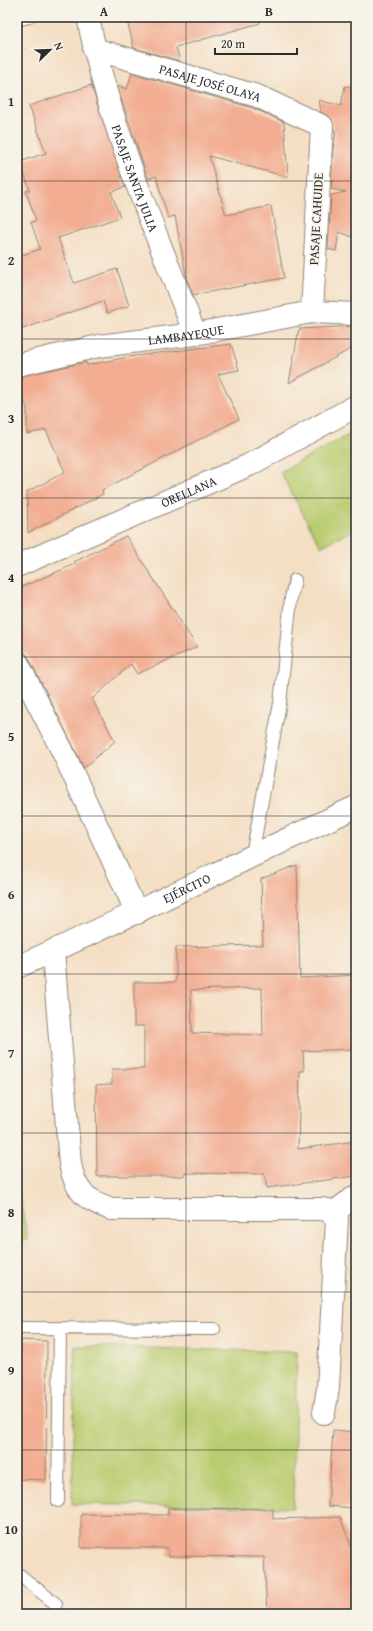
<svg xmlns="http://www.w3.org/2000/svg" width="373" height="1631" viewBox="0 0 373 1631" font-family="'Gentium Book Plus',serif">
  <rect width="100%" height="100%" fill="#f7f3e8"/>
  <filter id="ink" filterUnits="userSpaceOnUse"><feTurbulence type="fractalNoise" baseFrequency=".025" numOctaves="2"/><feDisplacementMap in="SourceGraphic" scale="8" xChannelSelector="R" yChannelSelector="G"/><feConvolveMatrix kernelMatrix="1 2 1 2 8 2 1 2 1" color-interpolation-filters="sRGB"/></filter>
  <filter id="wash" filterUnits="userSpaceOnUse"><feTurbulence type="fractalNoise" baseFrequency=".012" numOctaves="4" result="noise"/><feDisplacementMap in="SourceGraphic" scale="16" xChannelSelector="R" yChannelSelector="G"/><feGaussianBlur stdDeviation="0.9" result="paint"/><feColorMatrix in="noise" values="0 0 0 0 0 0 0 0 0 0 0 0 0 0 0 0 0 1.4 0 .05"/><feComposite in="paint" operator="in"/></filter>
  <g filter="url(#wash)">
    <rect width="100%" height="100%" fill="#f4dfc5"/>
    <path fill="#b9cc6f" stroke="#727c4d" d="M356 431V528L321 547 280 472Z
      M17 1184 28 1239 17 1241Z
      M75 1346 297 1352 293 1508 72 1504Z"/>
    <g id="blocks">
      <path fill="#f2ad92" fill-rule="evenodd" d="M126 17H259L260 23 176 47 180 61 134 48Z
        M132 73 253 108 284 122 288 177 209 156 226 215 271 206 284 278 193 295 187 280 175 216 168 218 156 176 148 179 120 95 118 86 127 89Z
        M91 85 125 187 111 192 120 217 58 238 74 283 117 269 129 306 107 313 103 301 17 331V257L40 249 31 222 36 221 26 191 30 190 20 162 46 153 29 106Z
        M345 86 356 87V238L339 232 336 251 328 249 331 195 346 192 331 189 333 148 336 132 334 131 332 119 321 112 319 100 341 106Z
        M356 326V346L289 383 299 329Z
        M231 344 239 370 218 374 239 419 102 490 103 494 28 533 27 492 65 472 46 430 27 434V409L17 377 86 362 87 365 134 356Z
        M126 536 197 647 137 674 131 664 92 699 115 741 84 768 28 656 23 651 17 650V589L75 564 74 562Z
        M297 865 300 978 356 975V1049L303 1051 304 1071H300L298 1149 356 1141V1176L267 1188 264 1174 185 1173V1176H97L96 1085 112 1084V1069H144V1026H134V982H176V947L263 945 261 879ZM262 988 263 1035 192 1033 191 990Z
        M19 1340 47 1341 46 1480 17 1479V1361H19Z
        M333 1430 356 1432V1508L328 1506Z
        M168 1508 273 1509V1519L340 1517 356 1559V1614H267L264 1557 168 1556V1548H81V1514L168 1515Z"/>
    </g>
  </g>
  <g filter="url(#ink)">
    <use href="#blocks" fill-opacity="0" stroke="#908578" stroke-width="1"/>
    <g fill="none" stroke-linecap="round" stroke-linejoin="round">
      <defs>
        <path id="service" d="M17 20 29 17
          M252 855 280 703 291 598 295 580
          M17 1328 214 1329
          M58 1501 60 1328
          M17 1573 56 1604"/>
        <g id="minor">
          <path id="s1" d="M88 17C109 127 155 230 195 334"/>
          <path id="s2" d="M94 49 257 96 322 126 312 312"/>
          <path id="s3" d="M17 365 99 346 195 334 312 312 356 314"/>
          <path id="s4" d="M17 566 249 465 356 406"/>
          <path d="M17 662 62 750 137 913"/>
          <path d="M53 951 70 1164C76 1192 84 1199 111 1209H320L328 1210 337 1219 328 1388 324 1413"/>
          <path id="s5" d="M17 967C132 917 242 859 356 807"/>
          <path d="M333 1213 356 1196"/>
        </g>
      </defs>
      <use href="#service" stroke="#908578" stroke-width="14"/>
      <use href="#minor" stroke="#908578" stroke-width="24"/>
      <use href="#service" stroke="#fff" stroke-width="12"/>
      <use href="#minor" stroke="#fff" stroke-width="22"/>
    </g>
  </g>
  <path fill="none" stroke="#2b2b2b" stroke-width="1" stroke-opacity="0.55" d="M186 17V1614M17 181H356M17 339H356M17 498H356M17 657H356M17 816H356M17 974H356M17 1133H356M17 1292H356M17 1450H356"/>
  <g text-anchor="middle" dominant-baseline="central" stroke-width="3.5" stroke-linejoin="round" paint-order="stroke">
    <g font-size="13" fill="#2b2b2b" stroke="#f7f3e8">
      <text stroke="none"><textPath href="#s2" startOffset="121">PASAJE JOSÉ OLAYA</textPath></text>
      <text stroke="none"><textPath href="#s1" startOffset="168">PASAJE SANTA JULIA</textPath></text>
      <text transform="translate(316 219) rotate(-87)">PASAJE CAHUIDE</text>
      <text stroke="none"><textPath href="#s3" startOffset="172">LAMBAYEQUE</textPath></text>
      <text stroke="none"><textPath href="#s4" startOffset="187">ORELLANA</textPath></text>
      <text stroke="none"><textPath href="#s5" startOffset="187">EJÉRCITO</textPath></text>
    </g>
  </g>
  <rect width="373" height="1631" fill="none" stroke="#f7f3e8" stroke-width="44"/>
  <g transform="translate(50 50) rotate(67)" stroke="#f7f3e8" stroke-width="3" paint-order="stroke">
  <path d="M0-3L7 15L0 10L-7 15Z" fill="#2b2b2b"/>
  <text y="-6" font-size="11" font-weight="bold" text-anchor="middle" fill="#2b2b2b">N</text>
  </g>
  <path d="M215 48v6h82v-6" fill="none" stroke="#2b2b2b" stroke-width="2"/>
  <text x="221" y="48" font-size="12" fill="#2b2b2b" stroke="#f7f3e8" stroke-width="3" paint-order="stroke">20 m</text>
  <rect x="22" y="22" width="329" height="1587" fill="none" stroke="#2b2b2b" stroke-width="1.5"/>
  <g font-size="13" text-anchor="middle" font-weight="bold" fill="#2b2b2b">
    <text x="104" y="16">A</text>
    <text x="269" y="16">B</text>
    <text x="11" y="106">1</text>
    <text x="11" y="265">2</text>
    <text x="11" y="423">3</text>
    <text x="11" y="582">4</text>
    <text x="11" y="741">5</text>
    <text x="11" y="899">6</text>
    <text x="11" y="1058">7</text>
    <text x="11" y="1217">8</text>
    <text x="11" y="1375">9</text>
    <text x="11" y="1534">10</text>
  </g>
</svg>
